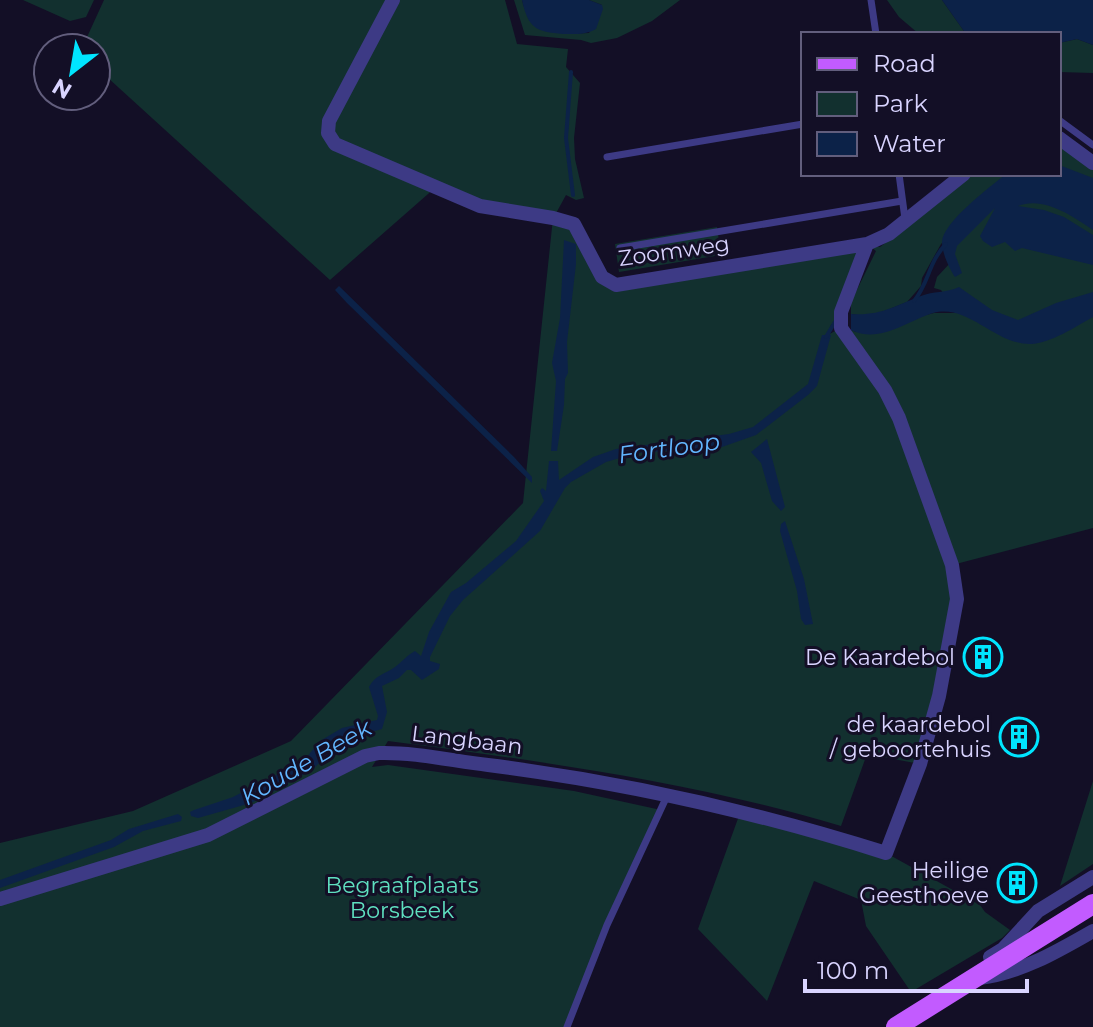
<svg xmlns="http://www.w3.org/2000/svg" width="1093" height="1027" viewBox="0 0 1093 1027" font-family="Montserrat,sans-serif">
  <rect width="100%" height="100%" fill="#130f26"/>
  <path fill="#12302f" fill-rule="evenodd" d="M23 0H94L86 17 70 21Z
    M104 0H505L517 44 568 49 566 67 580 83 574 138 575 159 584 198 576 200 566 195 554 217 574 224 616 285 867 244 880 247 973 174H1059V144L1093 169V528L952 565 955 576 920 764 867 754 841 826C694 782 540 761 388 741L372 767 388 765 574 791 661 810 607 925 567 1027H0V843L133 811 291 741 523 503 553 218 480 206 436 187 330 280 96 67V48H82ZM983 200 950 255 952 261 937 277 934 288 941 290 957 313H934L856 332 851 330 845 336 835 331 826 336 831 325 841 314 867 244 876 251 851 302V314L870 317 907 302 921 286 922 278 941 244Z
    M514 0H522C529 32 561 35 589 33L602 5 589 0H680L652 21 617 38 591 43 581 40 525 35Z
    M887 0H942L966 34H919L899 17Z
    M1077 39 1093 45V73L1059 72V43Z
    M717 227 721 255 619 272 615 244Z
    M1093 781V864L1060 886Z
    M740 813 886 853 980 905 985 912 1010 930 1002 938 911 992 866 926 861 900 814 881 767 1001 698 929Z"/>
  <path fill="#0c2248" d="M522 0H589L602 5 603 9 596 29C586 35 574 34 563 34 536 32 528 28 522 0Z
    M942 0H1093V45L1077 39 1059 43V34H966Z
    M1059 165 1093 178V230C1072 216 1044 196 1018 206L1044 210 1064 217 1093 235V265L1022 248 1015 251 1005 242 992 247 983 241 980 236 995 208 957 246 955 254 962 273 955 277C949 268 942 253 942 242 943 222 990 187 1006 174H1059Z
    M564 240 576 244V264L567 342 568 373 565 379 564 405 557 451H551L556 381 552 363 560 318Z
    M339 286 514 457 532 477V483L347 303 335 290Z
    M959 287 992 310 1018 320 1056 303 1093 292V317C1075 327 1051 343 1031 344 995 345 968 303 933 313 907 321 880 344 851 330V314C881 316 894 306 921 296 933 291 946 293 959 287Z
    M822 335H831L817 386 808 395 756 435 722 447 637 453 606 462 571 482 565 488 540 531 463 600 450 616 430 657V661L440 664 439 669 422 680 411 670H407L399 678 382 686 387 712 382 729 343 740 313 769 267 795 251 803 198 818 191 816 190 812 194 810 233 797 296 765 306 758 320 741 342 728 377 720 378 716 369 687C375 675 385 674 395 667 402 662 407 655 415 651L421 656 429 632 451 592 466 583 516 541 544 501 540 491 542 488 546 491 549 461H558L559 480 593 457 616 449 729 434 753 427 808 384Z
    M767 439 785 507 781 511 772 501 761 463 751 452Z
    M785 521 804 579 813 624 805 625 801 619 797 591 780 531 781 524Z
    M178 814 182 817 181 821 143 831 114 847 0 888V880L111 840 129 829Z"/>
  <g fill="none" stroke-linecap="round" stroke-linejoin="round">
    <path stroke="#0c2248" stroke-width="4" d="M571 72 566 138 573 195
      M914 301C929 283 928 263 946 244
      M826 337 835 322"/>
    <path stroke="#3d3a85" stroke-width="7" d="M871 0 876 34
      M1059 120 1093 145
      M607 157 803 124
      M899 174 905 219
      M620 248 902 201
      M567 1027 607 925 667 796"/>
    <path stroke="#3d3a85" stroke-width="14" d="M393 0 329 121 328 133 335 144 480 206 553 218 574 224 602 277 616 285 867 244 889 234 964 174
      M1059 138 1093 163
      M0 899 208 835 365 756 379 753C415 752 453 761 488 765 622 782 757 812 886 853L920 764 939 696 957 599 952 565 899 418 885 390 841 328V312L867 244
      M990 957 1003 949 1038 911 1093 877
      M980 978C1021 973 1058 951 1093 931"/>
    <path stroke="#c25bff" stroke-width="20" d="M896 1027 1093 904"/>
  </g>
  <defs>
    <symbol id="building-ring" viewBox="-11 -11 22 22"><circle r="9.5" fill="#130f26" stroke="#00e5ff" stroke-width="1.5"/><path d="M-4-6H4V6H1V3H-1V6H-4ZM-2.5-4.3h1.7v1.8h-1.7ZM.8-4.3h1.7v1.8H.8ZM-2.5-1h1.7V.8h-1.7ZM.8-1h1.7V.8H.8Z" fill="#00e5ff"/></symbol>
  </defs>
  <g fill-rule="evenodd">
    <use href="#building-ring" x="961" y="635" width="44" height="44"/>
    <use href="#building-ring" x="997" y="715" width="44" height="44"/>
    <use href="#building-ring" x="995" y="861" width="44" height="44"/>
  </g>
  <g text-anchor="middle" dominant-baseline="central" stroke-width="6" stroke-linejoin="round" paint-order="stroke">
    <g font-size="22" fill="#d9d4ff" stroke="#130f26">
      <text transform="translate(674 251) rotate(-8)">Zoomweg</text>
      <text transform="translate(467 740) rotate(7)">Langbaan</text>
    </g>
    <g font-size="22" fill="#d9d4ff" stroke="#130f26" text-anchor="end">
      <text x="955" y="657">De Kaardebol</text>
      <text x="991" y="724">de kaardebol<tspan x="991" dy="25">/ geboortehuis</tspan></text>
      <text x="989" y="870">Heilige<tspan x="989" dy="25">Geesthoeve</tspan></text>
    </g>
    <g font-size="22" fill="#5fe0c0" stroke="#130f26">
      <text x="402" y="885">Begraafplaats<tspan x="402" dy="25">Borsbeek</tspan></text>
    </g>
    <g font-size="24" font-style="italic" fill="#62b6ff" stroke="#130f26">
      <text transform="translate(669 448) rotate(-8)">Fortloop</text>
      <text transform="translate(306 762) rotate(-30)">Koude Beek</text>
    </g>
  </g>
  <rect x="801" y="32" width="260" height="144" fill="#130f26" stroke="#625e7d" stroke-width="2"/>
  <rect x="817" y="58" width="40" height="12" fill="#c25bff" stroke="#625e7d" stroke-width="2"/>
  <text x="873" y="72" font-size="24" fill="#d9d4ff">Road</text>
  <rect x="817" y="92" width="40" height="24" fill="#12302f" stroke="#625e7d" stroke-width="2"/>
  <text x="873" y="112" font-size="24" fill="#d9d4ff">Park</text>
  <rect x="817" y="132" width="40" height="24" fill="#0c2248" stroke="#625e7d" stroke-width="2"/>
  <text x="873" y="152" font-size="24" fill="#d9d4ff">Water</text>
  <g transform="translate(72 72) rotate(211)"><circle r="38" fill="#130f26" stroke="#625e7d" stroke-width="2"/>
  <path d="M0-6L14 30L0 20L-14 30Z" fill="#00e5ff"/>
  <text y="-12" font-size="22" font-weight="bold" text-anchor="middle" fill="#d9d4ff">N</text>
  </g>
  <path d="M805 979v12h222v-12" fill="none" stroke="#d9d4ff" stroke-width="4"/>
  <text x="817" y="979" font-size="24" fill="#d9d4ff" stroke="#130f26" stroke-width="6" paint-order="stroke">100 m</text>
</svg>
